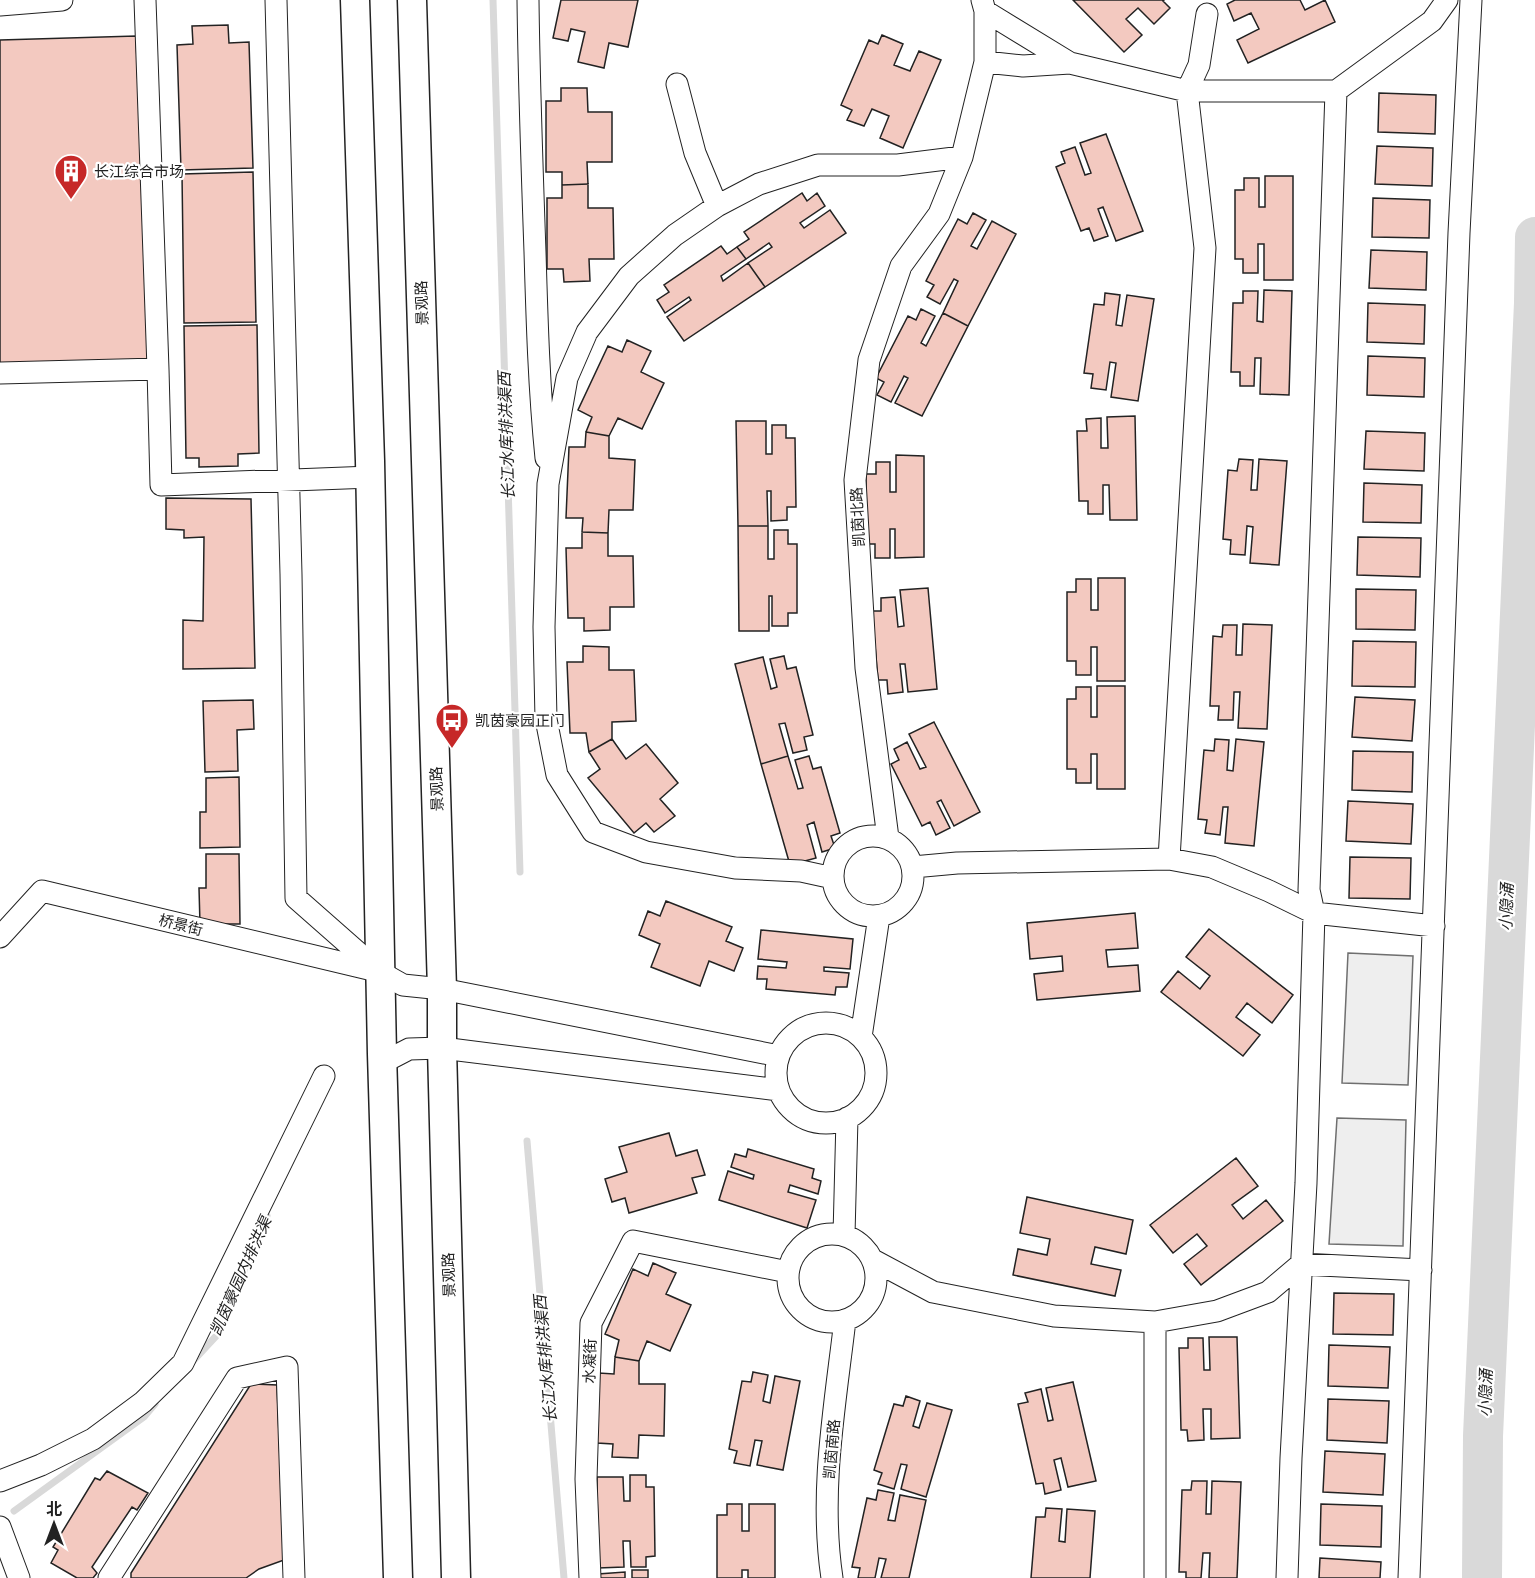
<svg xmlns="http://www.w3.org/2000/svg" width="1535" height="1578" viewBox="0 0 1535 1578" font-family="'Noto Serif','Noto Sans SC',serif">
  <rect width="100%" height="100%" fill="#fff"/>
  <path fill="#eee" stroke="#6f6f6f" stroke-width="1.5" d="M1348 953 1413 956 1408 1085 1342 1083Z
    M1337 1118 1406 1120 1403 1246 1329 1244Z"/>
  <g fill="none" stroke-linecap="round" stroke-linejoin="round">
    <path stroke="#d9d9d9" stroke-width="7" d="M493 0 520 872
      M527 1141 564 1578
      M192 1362 218 1334 267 1216
      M14 1511 144 1417 155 1404"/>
    <path stroke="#d9d9d9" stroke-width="40" d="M1482 1578 1483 1436 1534 303 1535 237"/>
  </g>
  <path fill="#f3c9c0" stroke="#222" stroke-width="1.5" d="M561 0H638L628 47 609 43 604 68 578 62 585 32 571 29 568 41 553 38Z
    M1073 0H1164L1163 1 1170 8 1154 24 1138 8 1126 19 1142 35 1124 52Z
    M1235 0H1300L1305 10 1325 0 1335 22 1248 63 1237 40 1259 29 1251 13 1234 21 1227 4Z
    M228 25 229 43 249 42 253 168 181 170 177 45 193 44 192 26Z
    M882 35 903 44 894 65 910 71 919 51 941 60 903 148 880 138 889 116 872 109 864 126 847 120 852 110 841 105 869 40 878 44Z
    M136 36 149 360 0 364V40Z
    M561 88H587L588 112H612V162H587L588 184 562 185V172H546V101H561Z
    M1379 93 1436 95 1435 134 1378 132Z
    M1106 134 1143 231 1116 241 1103 207 1098 209 1108 236 1094 241 1089 228 1081 231 1056 167 1065 163 1061 152 1075 147 1085 175 1091 173 1080 143Z
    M1377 146 1433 148 1432 186 1375 184Z
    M253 172 256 322 184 323 182 174Z
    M1265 176H1293V280H1264V244H1258V273H1243V259H1235V190H1244V178H1259V207H1265Z
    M588 184V208H613L614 259H589L590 281 564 282 563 269H547V198H562V185Z
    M802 193 807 201 817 193 825 206 800 223 804 228 830 210 846 233 765 287 748 263 772 247 769 243 746 259 737 247 749 239 744 232Z
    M1373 198 1430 200 1429 238 1372 237Z
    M973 213 986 220 971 246 977 249 992 221 1016 234 968 326 943 313 958 281 954 279 940 304 927 297 934 285 926 281 958 219 967 224Z
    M721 246 727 254 737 247 746 259 721 276 723 281 748 263 765 287 684 341 667 317 691 300 689 297 665 313 657 300 669 292 664 285Z
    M1371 250 1427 252 1426 290 1369 288Z
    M1264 290 1292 291 1289 395 1260 394 1261 358H1255L1254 386H1240V372H1231L1233 303H1243V291H1258L1257 321 1263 322Z
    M1105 293 1120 295 1116 325 1122 326 1127 295 1154 299 1138 401 1111 397 1116 363 1110 362 1106 390 1091 388 1093 374 1084 373 1094 304 1104 305Z
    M1368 303 1425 305 1424 344 1367 342Z
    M921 309 935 316 921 343 926 346 943 313 968 326 922 416 895 403 908 378 904 376 891 402 877 395 884 382 876 378 908 316 916 320Z
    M257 325 259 453 238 454V466L199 467V458H186L184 326Z
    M627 340 651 351 641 372 664 383 642 429 618 418 609 436 586 432 592 417 578 410 608 346 622 352Z
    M1368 356 1425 358 1424 397 1367 395Z
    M1135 416 1137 520H1110L1109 485H1103V514H1088V501H1079L1077 431H1087L1086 419 1101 418V448H1108L1107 417Z
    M736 421H766V454H772V425H786V438H795L796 507H787V520L771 521V491H767L768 526H738Z
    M1366 431 1425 433 1424 471 1364 469Z
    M586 432 609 436V458L635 460 633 510H609L608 533 582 532 583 518H566L569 447H585Z
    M896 455 924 456V557L895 558V529H890V558H875V544H866V474H876V462H890V492H896Z
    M1239 459 1253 460 1251 490H1257L1259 459 1287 461 1279 565 1250 563 1253 527 1247 526 1245 555 1230 554 1231 540 1223 539 1228 470 1237 471Z
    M1364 483 1422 485 1421 523 1363 522Z
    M166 498 251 499 255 668 183 669V620L203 621 204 537 184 538V530L166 529Z
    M738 526H768V559H774V530H788V544H797V613H788V626H772V596H769V631H739Z
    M582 532 608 533V556H633L634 607H610V630L584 631V618H568L566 548H582Z
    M1358 537 1421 538 1420 577 1357 575Z
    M1098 578H1125V681H1097V647H1091V675H1076V661H1067V592H1076V579H1091V610H1098Z
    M928 588 937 689 908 692 905 664H900L903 692 888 694 887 680H878L872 611H881V598L895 597 898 627 904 626 900 590Z
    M1356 589 1416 590 1415 630 1356 629Z
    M1243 624 1272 625 1267 729 1238 728 1240 692H1234L1233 720H1218L1219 706H1210L1213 636 1222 637 1223 625H1237L1236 655H1242Z
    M1353 641 1416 642 1415 687 1352 686Z
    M583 646 609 647V670H634L636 721 612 722V739L589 752 586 733H570L567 662H583Z
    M784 656 787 669 796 667 813 735 804 737 807 750 793 753 785 723 779 724 788 756 761 764 735 664 763 657 771 689 777 687 770 659Z
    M1097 686H1125V789H1097V754H1091V783H1076V769H1067V699H1076V687H1091V717H1097Z
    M1355 697 1415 700 1412 741 1352 737Z
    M253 700 254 729 237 730 238 771 205 772 203 701Z
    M934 722 980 812 954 826 941 800 937 802 950 828 936 835 930 822 922 826 891 764 899 760 894 749 907 742 920 769 926 767 909 734Z
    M612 739 626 759 646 744 678 783 660 799 675 816 654 832 646 823 634 833 588 778 600 769 589 752Z
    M1215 739 1229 740 1227 770 1233 771 1236 739 1264 742 1254 846 1225 843 1228 807H1223L1220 835 1205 833 1207 820 1198 819 1204 750 1214 751Z
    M1353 751 1413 752 1412 792 1352 790Z
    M788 756 798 789 803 788 795 760 809 756 813 769 821 767 840 833 831 836 835 848 822 852 814 822 807 825 816 858 790 865 761 764Z
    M239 777 240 847 200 848V812H206V778Z
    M1348 801 1413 804 1411 844 1346 841Z
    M206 854H239L240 924H200L199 888H206Z
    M1350 857 1411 858 1410 899 1349 898Z
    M666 901 732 927 726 941 743 948 734 971 709 961 700 986 651 967 660 944 639 935 648 911 660 916Z
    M1135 913 1138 948 1106 950 1108 967 1138 965 1140 991 1037 1000 1034 974 1063 971 1062 956 1030 959 1027 923Z
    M1209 929 1293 995 1272 1023 1247 1003 1236 1017 1260 1035 1243 1056 1161 992 1178 971 1200 989 1210 976 1186 957Z
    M761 930 853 939 850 969 824 967V971L849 973 847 987H836L835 995 766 989 767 979H757L758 966 786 968 787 962 758 959Z
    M669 1133 676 1156 697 1150 705 1175 692 1178 697 1193 629 1213 625 1198 612 1202 605 1179 627 1172 619 1147Z
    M748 1149 814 1169 812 1178 821 1181 818 1194 790 1185 788 1192 816 1200 807 1228 719 1200 728 1171 753 1179 754 1175 731 1167 735 1154 746 1157Z
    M1236 1158 1258 1186 1232 1205 1243 1219 1266 1200 1283 1221 1201 1285 1184 1264 1207 1246 1197 1234 1173 1253 1150 1225Z
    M1027 1197 1133 1220 1126 1254 1095 1247 1091 1264 1121 1270 1115 1296 1013 1275 1018 1249 1047 1255 1050 1239 1020 1233Z
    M653 1263 676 1273 666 1294 691 1305 670 1351 647 1341 639 1361 615 1357 619 1340 605 1334 633 1269 648 1276Z
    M1334 1293 1394 1294 1393 1335 1333 1334Z
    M1209 1337H1237L1240 1438 1211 1439V1409H1203L1204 1440 1188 1441 1187 1430H1181L1179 1348H1188V1338H1203L1204 1370H1210Z
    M1329 1345 1390 1347 1388 1388 1328 1386Z
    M615 1357 639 1361V1384H665L664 1436 639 1435 638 1458 612 1457 613 1444 597 1443 599 1373 614 1374Z
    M753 1372 768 1375 763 1401 770 1403 775 1376 800 1381 783 1470 757 1465 762 1441 755 1440 750 1466 734 1463 737 1451 729 1449 742 1381 751 1382Z
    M1073 1382 1096 1481 1068 1487 1061 1458 1054 1460 1061 1490 1045 1494 1043 1483 1036 1484 1018 1404 1028 1402 1025 1393 1041 1389 1048 1421 1053 1420 1046 1388Z
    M251 1384 277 1385 284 1560 259 1569 246 1578H131V1573Z
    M906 1396 920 1401 913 1426 919 1428 927 1403 952 1410 926 1497 901 1489 907 1465 901 1464 894 1489 878 1484 882 1473 874 1470 894 1404 903 1406Z
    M1328 1399 1389 1401 1387 1443 1327 1440Z
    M1325 1451 1385 1454 1383 1495 1323 1492Z
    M107 1471 148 1493 137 1510 132 1507 92 1567 97 1573 93 1578H77L51 1563 58 1550 53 1547 95 1478 100 1480Z
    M630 1475H646V1487H654L655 1556 646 1557V1567H631L630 1541H623L624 1567 598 1568 597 1477H623L624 1501H630Z
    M1192 1481H1207L1206 1514H1211L1212 1481 1241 1482 1237 1578H1209L1210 1553H1203L1201 1578H1186V1572H1179L1182 1490H1191Z
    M878 1490 894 1493 888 1520 895 1521 900 1495 926 1500 909 1578H881L886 1559 879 1558 875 1578H858L860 1568 852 1567 867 1498 876 1500Z
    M727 1504H742V1531H749V1504H775V1578H748V1570H742V1578H717V1515H727Z
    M1321 1504 1382 1506 1381 1547 1320 1545Z
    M1046 1508 1062 1509 1059 1541 1065 1542 1067 1509 1095 1511 1090 1578H1031L1036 1517H1045Z
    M1320 1558 1381 1562 1380 1578H1319Z
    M632 1570H648V1578H632Z
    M625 1572V1578H598V1574Z"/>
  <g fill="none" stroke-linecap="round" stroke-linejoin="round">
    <defs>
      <path id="minor" d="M276 0 291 574 296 898 380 972 403 985 442 989 779 1056
        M528 0C529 84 532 168 535 252 537 321 539 389 546 458
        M0 5 62 0
        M985 11 1070 63 1187 91H1336L1432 21 1447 0
        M1207 14 1199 65 1187 91 1205 248 1169 859 1212 867 1269 891 1314 913 1434 926
        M985 62 1023 66 1070 63
        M677 84 695 153 717 206
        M158 369 161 485 371 477
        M0 373 158 369 145 0
        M833 876a40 40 0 1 1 80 0a40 40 0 1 1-80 0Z
        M888 838 866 668 855 480 869 360 901 266 939 214 962 157 985 62V11L982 0
        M913 867 957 863 1169 859
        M833 878 801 871 735 868 646 852 593 832 557 775 546 719 544 627 548 484 567 378 587 332 629 276 675 235 717 206 759 184 818 165H898L962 157
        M0 937 42 891 377 971
        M776 1073a50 50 0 1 1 100 0a50 50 0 1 1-100 0Z
        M861 1037 879 916
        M382 1063 409 1049 442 1048 779 1090
        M788 1278a44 44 0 1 1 88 0a44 44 0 1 1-88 0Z
        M844 1235 847 1118
        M873 1260 933 1292 1054 1316 1155 1322 1217 1311 1268 1292 1301 1264 1421 1270
        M1155 1322V1578
        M0 1481 41 1465 93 1439 143 1402 183 1363 324 1076
        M0 1527 19 1578
        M109 1578 237 1378 287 1367 294 1578
        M590 1578 586 1479 591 1323 633 1241 788 1272
        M832 1578C819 1492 835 1406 845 1320
        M1287 1578 1291 1458 1306 1183 1314 913 1309 890 1336 91
        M1409 1578 1459 233 1471 0"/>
      <path id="secondary" d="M355 0 370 461 382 1054 398 1578
        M412 0 442 989V1048L456 1578"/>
    </defs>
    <use href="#minor" stroke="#222" stroke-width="23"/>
    <use href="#secondary" stroke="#222" stroke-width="31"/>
    <use href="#minor" stroke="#fff" stroke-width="21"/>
    <use href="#secondary" stroke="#fff" stroke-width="28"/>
  </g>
  <defs>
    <symbol id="building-pin" viewBox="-11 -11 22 30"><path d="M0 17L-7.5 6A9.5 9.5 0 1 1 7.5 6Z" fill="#c62828" stroke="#fff"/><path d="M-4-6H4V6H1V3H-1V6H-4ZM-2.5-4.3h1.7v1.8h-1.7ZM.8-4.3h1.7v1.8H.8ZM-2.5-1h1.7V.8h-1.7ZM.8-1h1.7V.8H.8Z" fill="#fff"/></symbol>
    <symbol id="bus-pin" viewBox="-11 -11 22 30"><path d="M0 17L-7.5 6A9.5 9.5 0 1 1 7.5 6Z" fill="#c62828" stroke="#fff"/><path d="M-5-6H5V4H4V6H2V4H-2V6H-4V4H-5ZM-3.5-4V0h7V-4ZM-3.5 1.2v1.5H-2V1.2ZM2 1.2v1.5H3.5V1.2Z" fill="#fff"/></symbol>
  </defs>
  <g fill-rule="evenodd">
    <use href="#building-pin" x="52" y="152" width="38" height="52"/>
    <use href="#bus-pin" x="433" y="701" width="38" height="52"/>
  </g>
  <g text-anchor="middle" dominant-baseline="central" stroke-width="4.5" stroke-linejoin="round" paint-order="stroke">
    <g font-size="15" fill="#222" stroke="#fff" text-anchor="start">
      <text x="94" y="171">长江综合市场</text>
      <text x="475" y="720">凯茵豪园正门</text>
    </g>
    <g font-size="15" fill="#222" stroke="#fff">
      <text transform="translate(421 303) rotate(-92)">景观路</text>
      <text transform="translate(857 517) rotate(-93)">凯茵北路</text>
      <text transform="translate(436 789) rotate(-92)">景观路</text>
      <text transform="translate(181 924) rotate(14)">桥景街</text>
      <text transform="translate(448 1275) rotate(-92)">景观路</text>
      <text transform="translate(589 1361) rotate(-88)">水凝街</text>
      <text transform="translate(831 1449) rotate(-85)">凯茵南路</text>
    </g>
    <g font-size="16" font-style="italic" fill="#222" stroke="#fff">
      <text transform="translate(506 436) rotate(-92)">长江水库排洪渠西</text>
      <text transform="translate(1506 907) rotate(-88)">小隐涌</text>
      <text transform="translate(240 1276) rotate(-66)">凯茵豪园内排洪渠</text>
      <text transform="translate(545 1359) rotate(-95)">长江水库排洪渠西</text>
      <text transform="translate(1485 1393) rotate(-88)">小隐涌</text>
    </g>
  </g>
  <g transform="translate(54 1524)" stroke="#ffffff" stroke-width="4.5" paint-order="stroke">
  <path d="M0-4.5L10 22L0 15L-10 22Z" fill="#222222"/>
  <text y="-9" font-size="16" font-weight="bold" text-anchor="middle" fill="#222222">北</text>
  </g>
</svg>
